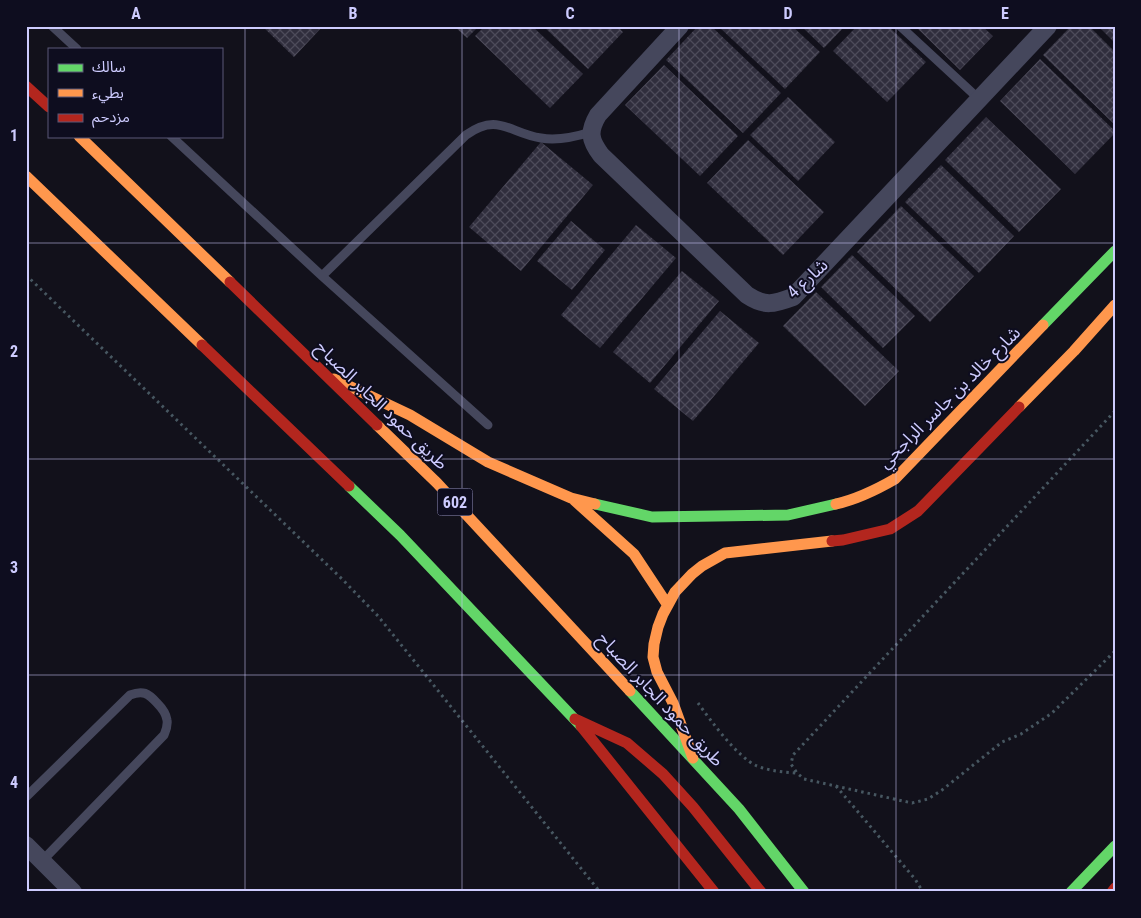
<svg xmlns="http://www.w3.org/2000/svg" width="1141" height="918" viewBox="0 0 1141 918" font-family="'Roboto Condensed','Noto Sans Arabic',sans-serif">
  <defs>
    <pattern id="building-cross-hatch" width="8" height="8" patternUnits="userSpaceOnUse" patternTransform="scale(1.25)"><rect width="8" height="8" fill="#302e3d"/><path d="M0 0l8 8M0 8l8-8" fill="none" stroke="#4d4b5a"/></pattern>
  </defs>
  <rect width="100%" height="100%" fill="#12111b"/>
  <path fill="url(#building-cross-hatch)" d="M262 26H323L294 57Z
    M454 26H479L467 38Z
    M485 26H532L583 74 550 108 475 36Z
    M543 26H617L623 32 588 69Z
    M698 26H711L781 93 743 133 666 60Z
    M718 26H792L820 52 785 89Z
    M801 26H845L824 48Z
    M857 26H888L926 62 887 102 833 51Z
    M915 26H982L993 36 960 70Z
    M1071 26H1089L1115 52V125L1043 55Z
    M1098 26H1115V43Z
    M1040 59 1115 131V133L1075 174 1000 101Z
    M664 65 738 136 700 176 625 105Z
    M788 97 835 142 798 181 750 135Z
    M986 117 1061 189 1019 232 945 160Z
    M748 140 824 212 783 255 707 183Z
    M541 142 593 185 521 271 469 227Z
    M941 165 1014 236 979 273 905 202Z
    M901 206 974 276 930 322 857 252Z
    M571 221 605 250 572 290 537 261Z
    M636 225 676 258 600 348 561 315Z
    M852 255 915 316 883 348 821 287Z
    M682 271 719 301 650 383 613 352Z
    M816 292 899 371 865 406 783 326Z
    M720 311 759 343 693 421 654 389Z"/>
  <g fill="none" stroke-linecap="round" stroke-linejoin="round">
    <path stroke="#475761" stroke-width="3" stroke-dasharray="2.5 4" stroke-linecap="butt" d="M26 275 342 579 378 616 600 892
      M1115 411 793 755 791 764 797 773 804 779 912 803 928 799 942 790 1002 742 1021 734 1052 713 1115 651
      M698 703C711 721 738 758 757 766 770 771 783 772 796 773
      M836 786 915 879 923 892"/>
    <path stroke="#45475c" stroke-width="9" d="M52 26 77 49
      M900 26 979 99
      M171 136 322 276 488 425
      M322 276 466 135C498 112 509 133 541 138 558 141 575 137 591 132
      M26 797 130 695C143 690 148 693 157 703 162 708 166 713 167 720 168 726 166 730 164 735L42 861"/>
    <path stroke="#45475c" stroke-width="18" d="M680 26 598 115C588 132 590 140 601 155L747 295C765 307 774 304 793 297L1048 26
      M26 845 73 892"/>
    <path stroke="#63d668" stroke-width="11" d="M1043 325 1115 251
      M349 486 400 535 581 726
      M595 504 652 517 788 515 836 504
      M630 691 739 809 804 892
      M1071 892 1115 846"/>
    <path stroke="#ff974d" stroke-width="11" d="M79 136 230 282
      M26 176 202 345
      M334 379 410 415 488 462 571 498 595 504
      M1019 407 1074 351 1115 305
      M377 425 437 483 630 691
      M574 500 634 554 667 604
      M836 504C858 499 876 490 895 479L1043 325
      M693 758 673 703 657 672 653 657 654 644 658 627 663 614 675 592 692 574 702 566 725 553 832 541"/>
    <path stroke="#b3261e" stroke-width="11" d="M26 86 49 107
      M230 282 377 425
      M202 345 349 486
      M832 541 843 540 890 529 918 511 1019 407
      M575 719 627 743 663 774 693 807 761 892
      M581 726 714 892
      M1112 892 1115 888"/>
  </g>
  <path fill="none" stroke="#cdcbfe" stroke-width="1" stroke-opacity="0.55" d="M245 26V892M462 26V892M679 26V892M896 26V892M26 243H1115M26 459H1115M26 675H1115"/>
  <g text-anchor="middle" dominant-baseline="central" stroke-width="4" stroke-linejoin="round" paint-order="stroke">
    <rect fill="#0e0d1f" stroke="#9492bb" stroke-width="1" x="437.5" y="488.5" width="35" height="27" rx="4"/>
    <g font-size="16" font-weight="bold" fill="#cdcbfe">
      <text x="455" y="502">602</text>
    </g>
    <g font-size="18" fill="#cdcbfe" stroke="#0e0d1f">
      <text transform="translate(807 278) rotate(-43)">شارع 4</text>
      <text transform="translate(949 397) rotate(-45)">شارع خالد بن جاسر الراجحي</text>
      <text transform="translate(382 405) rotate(44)">طريق حمود الجابر الصباح</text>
      <text transform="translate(661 699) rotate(47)">طريق حمود الجابر الصباح</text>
    </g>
  </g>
  <rect width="1141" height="918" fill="none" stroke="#0e0d1f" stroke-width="55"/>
  <rect x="48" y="48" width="175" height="90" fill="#0e0d1f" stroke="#5a5978"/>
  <rect x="58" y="64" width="25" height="8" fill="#63d668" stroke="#5a5978"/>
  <text x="92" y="72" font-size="15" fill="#cdcbfe">سالك</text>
  <rect x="58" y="89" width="25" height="8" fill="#ff974d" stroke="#5a5978"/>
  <text x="92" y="98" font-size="15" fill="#cdcbfe">بطيء</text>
  <rect x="58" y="114" width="25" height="8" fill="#b3261e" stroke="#5a5978"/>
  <text x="92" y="122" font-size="15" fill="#cdcbfe">مزدحم</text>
  <rect x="28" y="28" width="1086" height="862" fill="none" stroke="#cdcbfe" stroke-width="2"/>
  <g font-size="16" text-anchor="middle" font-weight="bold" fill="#cdcbfe">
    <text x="136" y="19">A</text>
    <text x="353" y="19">B</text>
    <text x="570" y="19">C</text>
    <text x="788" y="19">D</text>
    <text x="1005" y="19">E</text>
    <text x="14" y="141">1</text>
    <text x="14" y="357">2</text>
    <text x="14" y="573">3</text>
    <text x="14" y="788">4</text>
  </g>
</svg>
